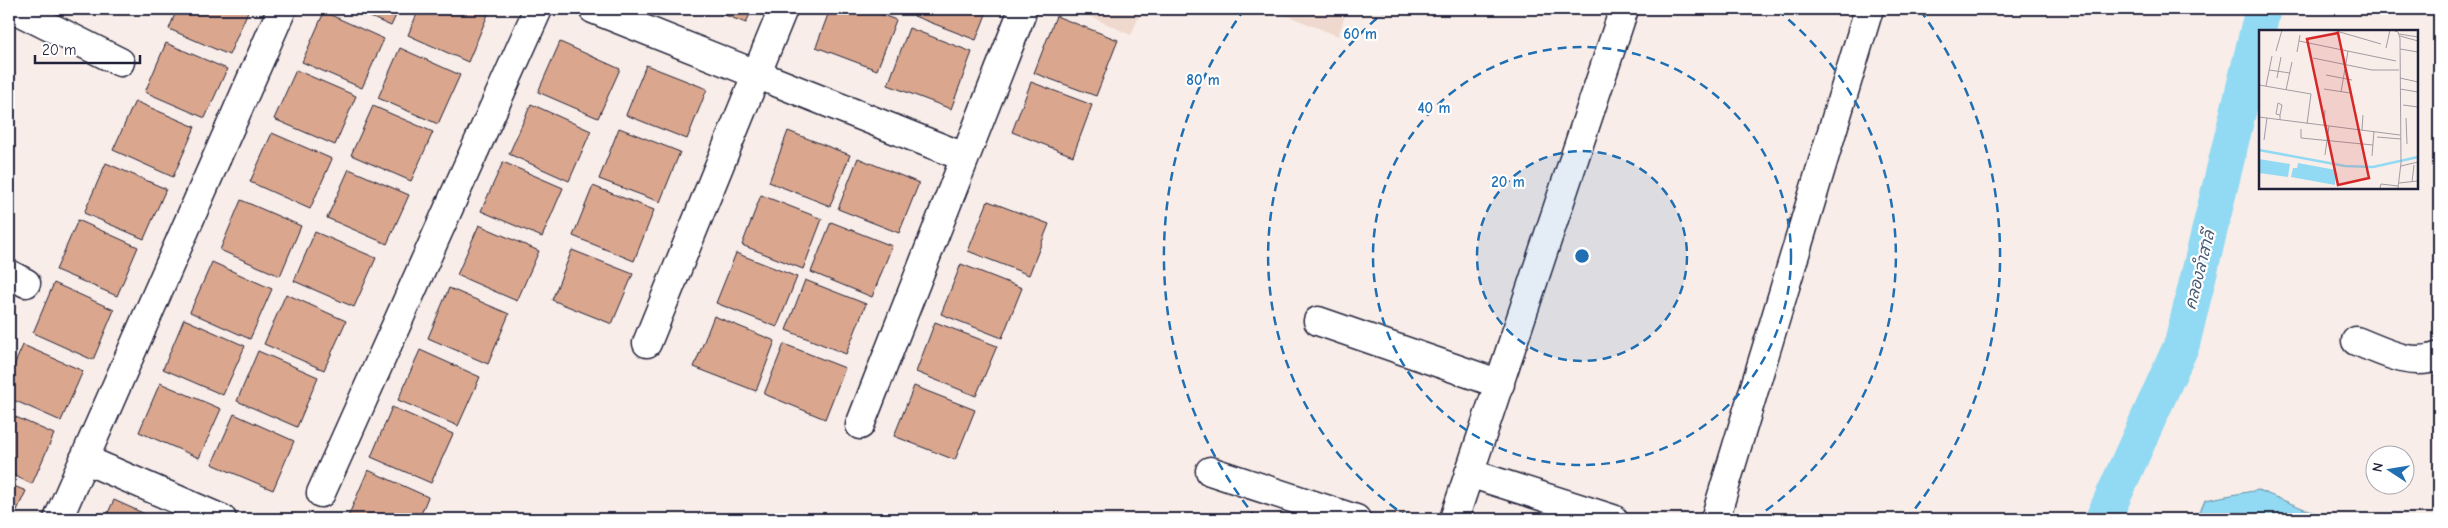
<svg xmlns="http://www.w3.org/2000/svg" width="2448" height="528" viewBox="0 0 2448 528" font-family="'Comic Neue','Playpen Sans Thai',sans-serif">
  <rect width="100%" height="100%" fill="#f8ede8"/>
  <filter id="ink" filterUnits="userSpaceOnUse"><feTurbulence type="fractalNoise" baseFrequency=".02" numOctaves="2"/><feDisplacementMap in="SourceGraphic" scale="10" xChannelSelector="R" yChannelSelector="G"/><feConvolveMatrix kernelMatrix="1 2 1 2 8 2 1 2 1" color-interpolation-filters="sRGB"/></filter>
  <g filter="url(#ink)">
    <path fill="#efd8cd" d="M1074 9H1142L1131 35Z
      M1271 9H1347L1338 36Z"/>
    <path fill="#92daf3" stroke="#6590a9" d="M2258 490 2329 519H2197L2205 500Z"/>
    <g fill="none" stroke-linecap="round" stroke-linejoin="round">
      <path stroke="#92daf3" stroke-width="36" d="M2103 519 2182 344 2263 9"/>
    </g>
    <path fill="#daa78e" stroke="#22223b" d="M177 9H249L229 55 169 29Z
      M352 9H399L391 26Z
      M419 9H481L489 12 468 62 408 35Z
      M709 9H752L746 23Z
      M830 9H867L896 20 877 70 816 47Z
      M917 9H988L976 40 914 16Z
      M324 12 384 39 362 88 302 62Z
      M1056 16 1118 40 1096 96 1034 73Z
      M909 28 972 52 951 109 888 85Z
      M560 42 620 69 598 118 538 92Z
      M166 43 227 69 205 118 145 92Z
      M400 48 460 75 438 124 378 98Z
      M646 65 707 89 687 139 626 115Z
      M296 70 356 96 335 145 274 119Z
      M1031 82 1092 105 1073 156 1012 132Z
      M135 101 195 127 173 177 113 150Z
      M531 104 591 131 569 181 509 154Z
      M373 106 433 132 411 181 351 155Z
      M619 128 680 152 660 202 599 179Z
      M788 131 850 155 830 206 769 182Z
      M272 133 332 159 310 209 250 182Z
      M858 158 919 183 899 233 838 209Z
      M503 162 563 188 542 237 481 211Z
      M106 163 166 189 144 239 84 213Z
      M349 169 409 195 387 244 327 218Z
      M593 186 654 210 634 261 573 236Z
      M761 195 822 219 803 269 742 245Z
      M241 200 301 226 280 276 220 250Z
      M988 201 1049 224 1029 275 968 251Z
      M78 220 138 247 117 296 56 270Z
      M831 222 892 246 872 297 811 272Z
      M479 225 539 251 517 301 457 275Z
      M315 232 376 258 354 307 294 281Z
      M572 250 633 274 612 324 552 300Z
      M736 253 797 277 777 327 716 303Z
      M212 262 272 289 250 339 190 312Z
      M961 264 1022 288 1002 338 941 314Z
      M805 280 866 304 846 354 786 330Z
      M54 283 114 310 93 360 33 333Z
      M449 288 509 314 488 364 428 338Z
      M286 294 346 321 324 370 264 344Z
      M714 316 775 341 756 391 694 367Z
      M184 319 245 346 223 395 163 369Z
      M935 322 997 346 976 396 916 372Z
      M784 344 845 368 825 419 764 394Z
      M23 345 83 371 61 421 9 398V377Z
      M420 350 480 377 458 426 398 400Z
      M258 351 318 377 297 427 237 401Z
      M160 383 221 409 199 458 139 432Z
      M914 386 975 410 955 460 894 436Z
      M392 407 453 434 431 483 371 457Z
      M9 414 54 434 32 484 9 473Z
      M234 414 294 441 273 490 212 464Z
      M368 470 428 497 419 519H347Z
      M9 484 26 491 13 519H9Z
      M114 500 156 519H105Z"/>
    <g fill="none" stroke-linecap="round" stroke-linejoin="round">
      <defs>
        <path id="minor" d="M14 9 120 62
          M593 9 964 157
          M9 274 26 283
          M1318 321 1500 384
          M2356 341C2383 351 2411 368 2439 356
          M647 343 783 9
          M860 425 1021 15
          M84 459 222 519
          M1210 471 1356 519
          M1469 473 1613 519
          M321 493 538 9
          M58 519 282 9
          M1454 519 1624 9
          M1715 519 1869 9"/>
      </defs>
      <use href="#minor" stroke="#22223b" stroke-width="31"/>
      <use href="#minor" stroke="#fff" stroke-width="28"/>
    </g>
  </g>
  <circle cx="1582" cy="256" r="105" fill="#1f6fb2" fill-opacity=".12"/>
  <g fill="none" stroke="#1f6fb2" stroke-width="2.5" stroke-dasharray="9 6">
    <circle cx="1582" cy="256" r="105"/>
    <circle cx="1582" cy="256" r="209"/>
    <path d="M1409 518A314 314 0 0 1 1387 10M1777 10A314 314 0 0 1 1755 518"/>
    <path d="M1257 519A418 418 0 0 1 1244 10M1920 10A418 418 0 0 1 1907 519"/>
  </g>
  <g text-anchor="middle" dominant-baseline="central" stroke-width="4.5" stroke-linejoin="round" paint-order="stroke">
    <g font-size="16" font-style="italic" fill="#445972" stroke="#fff">
      <text transform="translate(2200 270) rotate(-76)">คลองลำสาลี</text>
    </g>
  </g>
  <g transform="translate(2259 30)">
    <rect width="159" height="159" fill="#f8ede8"/>
    <path d="M0 129 31 134 29 147 0 143ZM39 133 77 140 76 155 32 147 34 138H38Z" fill="#92daf3"/>
    <path fill="none" stroke="#92daf3" stroke-width="2.5" d="M0 120 86 136 114 137 159 127"/>
    <path fill="none" stroke="#a29ca3" stroke-width="1" d="M74 0 122 14M133 0 139 2 141 8 142 133 139 158M140 4 159 7M141 6 159 11M40 11 137 31M127 18 131 0M141 19 159 22M17 21 23 0M38 22 41 5M54 28 113 40H140M10 40 31 43M67 45 93 50M18 48 22 27M141 48 159 52M0 55 52 64 48 94M7 56 13 26M65 59 91 63M141 59 159 62M27 60 33 32M82 62 89 21M144 75 159 77M0 87 141 105M147 88 148 114M21 90V85L23 75 19 73 17 84 21 85M65 95 66 80M42 99V108L114 115M103 100 104 85M118 107 142 109M5 110 8 88M66 125 70 96M113 126 115 101M142 136 159 132M153 152 155 135M140 153 159 151M121 158 122 154 139 156"/>
    <path fill="#d62828" fill-opacity="0.15" stroke="#d62828" stroke-width="2.5" d="M79 3 110 148 79 155 48 9Z"/>
    <rect width="159" height="159" fill="none" stroke="#22223b" stroke-width="2.5"/>
  </g>
  <circle cx="1582" cy="256" r="8" fill="#1f6fb2" stroke="#fff" stroke-width="2.5"/>
  <g font-size="15" text-anchor="middle" font-weight="bold" fill="#1f6fb2" stroke="#fff" stroke-width="4.5" stroke-linejoin="round" paint-order="stroke">
    <text x="1360" y="39">60 m</text>
    <text x="1203" y="85">80 m</text>
    <text x="1434" y="113">40 m</text>
    <text x="1508" y="187">20 m</text>
  </g>
  <rect width="2448" height="528" fill="none" stroke="#fff" stroke-width="30"/>
  <rect x="15" y="15" width="2418" height="498" fill="none" stroke="#22223b" stroke-width="2" filter="url(#ink)"/>
  <g transform="translate(2390 470) rotate(282)"><circle r="24" fill="#ffffff" stroke="#a7a7b1"/>
  <path d="M0-4L9 19L0 12L-9 19Z" fill="#1f6fb2"/>
  <text y="-8" font-size="14" font-weight="bold" text-anchor="middle" fill="#22223b">N</text>
  </g>
  <path d="M35 55v8h105v-8" fill="none" stroke="#22223b" stroke-width="2.5"/>
  <text x="42" y="55" font-size="15" fill="#22223b" stroke="#ffffff" stroke-width="4" paint-order="stroke">20 m</text>
</svg>
